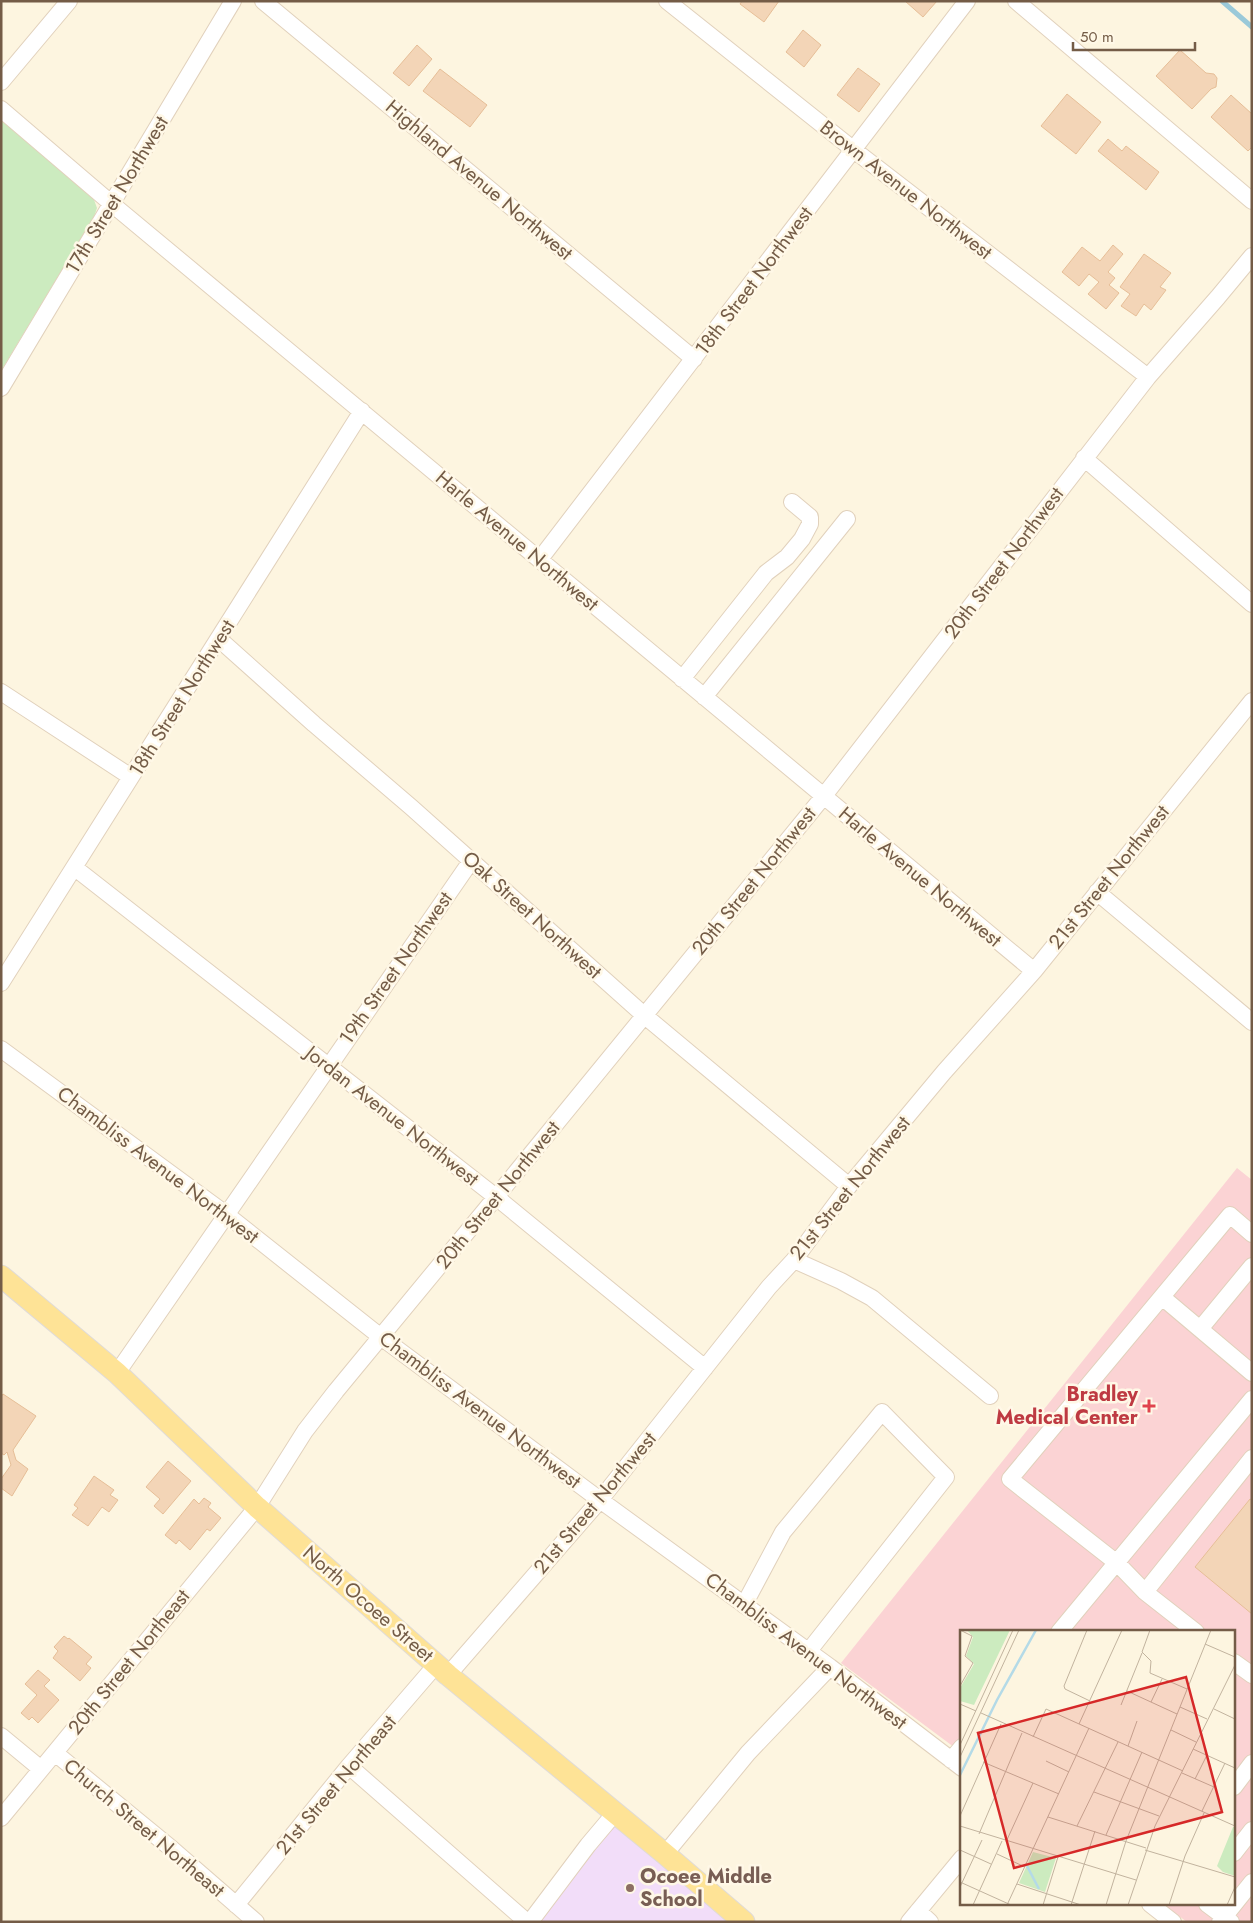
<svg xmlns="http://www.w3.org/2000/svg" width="1253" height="1923" viewBox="0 0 1253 1923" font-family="Jost,sans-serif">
  <rect width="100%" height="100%" fill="#fdf5e0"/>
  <path fill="#f2ddf9" d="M615 1813 744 1922H530Z"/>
  <path fill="#fbd3d4" d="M1237 1168 1252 1180V1922H1187L1163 1904H1234V1632H962V1753L841 1663Z"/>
  <path fill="#ccebbf" d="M1 120 93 197 97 208 94 217 1 371Z"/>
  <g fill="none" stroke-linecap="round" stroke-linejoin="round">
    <path stroke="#9ac9d9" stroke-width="5" d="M1222 1 1252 27"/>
  </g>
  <path fill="#f3d5b7" stroke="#e6be97" d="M742 1H779L764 22 740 4Z
    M905 1H937L923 17Z
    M803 30 821 45 804 67 786 52Z
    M417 45 432 59 409 86 393 73Z
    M1180 50 1206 73 1214 74 1217 78 1216 87 1211 89 1192 109 1156 76Z
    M858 68 880 84 859 112 837 95Z
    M440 69 487 105 470 127 423 91Z
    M1067 94 1101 122 1076 154 1041 126Z
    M1231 95 1252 114V147L1248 151 1211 117Z
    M1108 139 1122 151 1126 146 1159 172 1146 190 1098 151Z
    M1113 245 1123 254 1108 272 1115 278 1109 285 1119 293 1106 309 1088 294 1099 282 1089 274 1079 286 1062 272 1082 247 1100 261Z
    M1144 254 1171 273 1160 287 1166 290 1151 310 1144 304 1136 316 1121 306 1130 294 1120 287Z
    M3 1394 36 1416 13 1450 16 1460 28 1469 12 1496 1 1488V1479L11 1465 7 1452 4 1455 1 1453V1397Z
    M168 1461 191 1481 163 1514 154 1506 160 1499 146 1487Z
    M94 1476 114 1490 110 1495 118 1500 109 1512 102 1507 88 1526 72 1515 78 1508 74 1505Z
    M204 1498 211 1503 208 1507 221 1518 210 1531 207 1529 190 1550 179 1540 176 1544 165 1535 194 1499 199 1504Z
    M1250 1499 1252 1500V1614L1195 1567Z
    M64 1636 68 1639 69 1638 92 1657 86 1664 91 1668 80 1681 53 1658 58 1651 54 1647Z
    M38 1670 50 1680 44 1686 59 1700 38 1723 32 1717 29 1720 21 1713 37 1695 25 1684Z"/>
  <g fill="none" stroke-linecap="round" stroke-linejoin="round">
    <defs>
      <path id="minor" d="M263 1 694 359
        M667 1 854 150 1148 377
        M1016 1 1252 201
        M1 82 69 1
        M1 109 112 204 1034 971
        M1 388 233 1
        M1084 458 1252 604
        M540 559 967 1
        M219 639 314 724 411 807 645 1016 849 1186
        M682 679 766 573 787 557 802 539 810 524V517L792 502
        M1 692 131 777
        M704 697 847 519
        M75 868 496 1197 705 1368
        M1097 892 1252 1022
        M1 983 362 411
        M1 1049 227 1215 381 1337 600 1500 830 1667 962 1768
        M794 1260 841 1281 872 1298 990 1396
        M1162 1297 1252 1373
        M1200 1329 1252 1266
        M117 1373 471 861
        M1145 1592 1252 1458
        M744 1605 783 1532 882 1412 946 1477 808 1652
        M1059 1632 1252 1399
        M1196 1632 1145 1592 1117 1563 1010 1479 1230 1215 1252 1234
        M1234 1662 1252 1675
        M448 1675 600 1500 769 1287 794 1260 849 1186 944 1072 1034 971 1252 701
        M1 1736 41 1769
        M55 1753 172 1849 256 1922
        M951 1760 962 1747
        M349 1766 527 1922
        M1234 1787 1252 1763
        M1 1818 257 1507 305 1431 336 1391 496 1197 823 797 1148 377 1218 297 1252 256
        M1234 1853 1252 1830
        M665 1854 748 1753 830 1667
        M1150 1904 1173 1922
        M1207 1904 1231 1922
        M236 1905 349 1766 436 1665
        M918 1911 930 1922
        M530 1922 588 1845 615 1813
        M909 1922 962 1858
        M1220 1922 1252 1882"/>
      <path id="major" d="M1 1276 117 1373 257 1507 448 1675 665 1854 744 1922"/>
    </defs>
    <use href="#minor" stroke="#e1d1bc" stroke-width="18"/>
    <use href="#major" stroke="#e0dbd7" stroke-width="23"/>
    <use href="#minor" stroke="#fff" stroke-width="16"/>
    <use href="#major" stroke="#fee396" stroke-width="21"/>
  </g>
  <path fill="#e0444e" stroke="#fff8e7" stroke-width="2" d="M1146.5 1398.5h5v5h5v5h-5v5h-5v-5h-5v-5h5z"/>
  <circle fill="#8d6e63" stroke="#fff8e7" stroke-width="2" cx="630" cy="1888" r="5"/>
  <g text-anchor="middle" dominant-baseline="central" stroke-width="5" stroke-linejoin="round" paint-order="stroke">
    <g font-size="20" fill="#745c47" stroke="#fff8e7">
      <text transform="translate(479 180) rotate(40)">Highland Avenue Northwest</text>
      <text transform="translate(906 190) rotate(38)">Brown Avenue Northwest</text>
      <text transform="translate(117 195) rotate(-59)">17th Street Northwest</text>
      <text transform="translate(754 281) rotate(-53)">18th Street Northwest</text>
      <text transform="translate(517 541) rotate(40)">Harle Avenue Northwest</text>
      <text transform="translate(1004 563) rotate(-53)">20th Street Northwest</text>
      <text transform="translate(182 698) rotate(-58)">18th Street Northwest</text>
      <text transform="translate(920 877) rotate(40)">Harle Avenue Northwest</text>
      <text transform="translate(1109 877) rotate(-51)">21st Street Northwest</text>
      <text transform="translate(754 881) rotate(-51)">20th Street Northwest</text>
      <text transform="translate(532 915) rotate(42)">Oak Street Northwest</text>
      <text transform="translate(396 968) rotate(-55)">19th Street Northwest</text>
      <text transform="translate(392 1116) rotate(38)">Jordan Avenue Northwest</text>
      <text transform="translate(158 1165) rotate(37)">Chambliss Avenue Northwest</text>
      <text transform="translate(850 1188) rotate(-51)">21st Street Northwest</text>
      <text transform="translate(498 1195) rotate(-51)">20th Street Northwest</text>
      <text transform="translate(480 1410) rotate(37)">Chambliss Avenue Northwest</text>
      <text transform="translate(595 1503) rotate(-50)">21st Street Northwest</text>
      <text transform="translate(368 1604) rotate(41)">North Ocoee Street</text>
      <text transform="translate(806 1651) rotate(37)">Chambliss Avenue Northwest</text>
      <text transform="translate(129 1662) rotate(-51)">20th Street Northeast</text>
      <text transform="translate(336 1785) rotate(-50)">21st Street Northeast</text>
      <text transform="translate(144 1828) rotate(40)">Church Street Northeast</text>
    </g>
    <g font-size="20" font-weight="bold" fill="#be3a42" stroke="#fff8e7" text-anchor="end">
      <text x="1138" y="1394">Bradley<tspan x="1138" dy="23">Medical Center</tspan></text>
    </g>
    <g font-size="20" font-weight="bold" fill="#785e54" stroke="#fff8e7" text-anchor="start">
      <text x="640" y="1876">Ocoee Middle<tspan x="640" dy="23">School</tspan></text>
    </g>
  </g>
  <g transform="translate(960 1630)">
    <rect width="275" height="275" fill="#fdf5e0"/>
    <path d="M7 0H50L14 75 0 71V58L14 34 6 26 13 7ZM273 197H275V246L263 242 257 236ZM73 222 96 228 85 262 59 253Z" fill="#ccebbf"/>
    <path fill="none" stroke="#b4dae7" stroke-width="2.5" d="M0 145 37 70 76 0M67 236 79 259"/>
    <path fill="none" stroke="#c2b39e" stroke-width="1" d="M127 0 104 56 105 59 130 71M190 0 182 22 191 31 190 43 227 59M245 14 275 27M0 56 13 33 5 26 12 6 0 0M167 61 217 84M191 72 202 49M0 74 16 81M161 75 182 23M220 77 247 89M254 79 275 89M21 83 275 196M119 94 162 0M211 100 236 112M73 107 86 79 223 141M0 115 53 0M168 116 177 91M233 119 275 138M0 127 59 0M86 131 109 142M23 132 99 164M222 143 254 157M235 149 247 125M134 162 199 186M242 181 265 133M0 186 41 94M88 187 186 218M0 196 176 250M117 196 158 112M19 204 62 103M146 205 182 122M46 212 73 153M0 220 31 234M185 220 275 247M37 224 65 237M0 252 51 275M57 254 121 275M0 257 22 210M13 275 42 211M47 275 129 98M83 275 98 227M111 275 135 201M146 275 166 211 251 0M168 275 195 196 275 35M209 275 225 226 244 183M267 275 275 257"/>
    <path fill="#d62828" fill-opacity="0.15" stroke="#d62828" stroke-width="2.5" d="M226 47 262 182 54 238 18 103Z"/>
    <rect width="275" height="275" fill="none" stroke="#745c47" stroke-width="2.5"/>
  </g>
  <rect width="1253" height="1923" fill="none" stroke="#745c47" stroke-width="5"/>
  <path d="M1073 42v8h122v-8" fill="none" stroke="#745c47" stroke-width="2.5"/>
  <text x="1080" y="42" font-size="15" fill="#745c47" stroke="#fff8e7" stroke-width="4" paint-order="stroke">50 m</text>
</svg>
